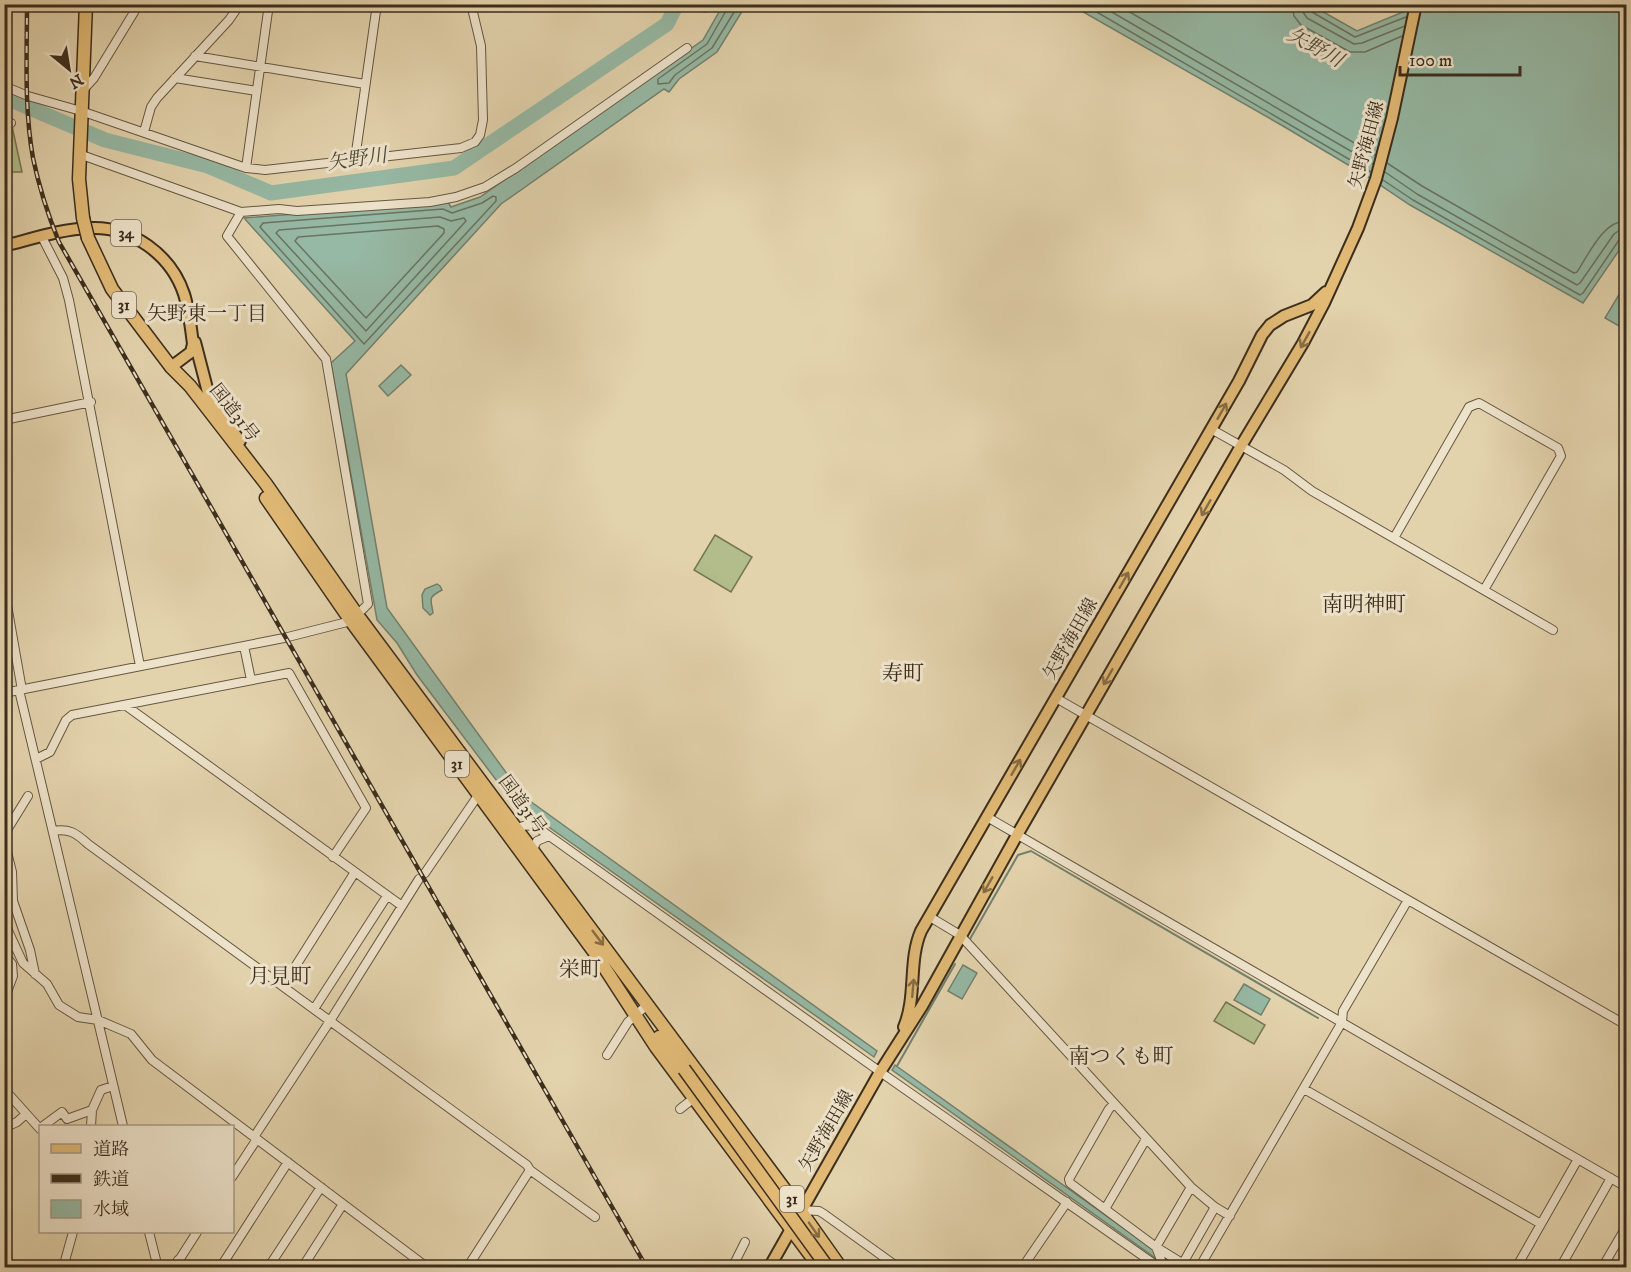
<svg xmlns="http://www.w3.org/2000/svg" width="1631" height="1272" viewBox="0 0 1631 1272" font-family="'IM FELL DW Pica','Noto Serif JP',serif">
  <rect width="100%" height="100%" fill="#e3d3ad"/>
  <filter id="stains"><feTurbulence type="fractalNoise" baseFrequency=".00333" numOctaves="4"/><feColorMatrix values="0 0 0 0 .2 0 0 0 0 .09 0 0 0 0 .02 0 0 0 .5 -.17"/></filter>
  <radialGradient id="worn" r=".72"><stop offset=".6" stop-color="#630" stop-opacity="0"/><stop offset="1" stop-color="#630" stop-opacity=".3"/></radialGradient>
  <path fill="#b2bd8b" stroke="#777654" stroke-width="1.5" d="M4 123 12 126 22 172H5Z
    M715 535 752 557 731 592 694 570Z
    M1226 1002 1265 1025 1254 1044 1214 1021Z"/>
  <path fill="#96b9a5" stroke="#72816f" stroke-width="1.5" d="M662 5H711L706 12 663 7Z
    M723 5H746L717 52 679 79 669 92 664 89 501 204 346 374 387 608 523 796 877 1051 874 1057 512 801 417 675 397 643 377 620 331 363 355 341 244 218 448 202 451 207 480 197 703 40Z
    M1071 5H1311L1357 31 1420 5H1626V244L1624 243 1583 303 1410 205 1365 175 1283 126Z
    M1626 283V330L1605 318Z
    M401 365 411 375 388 396 379 386Z
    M437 584 440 586 442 590C427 598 431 598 433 613L430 615 423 608 422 595 425 589Z
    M963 965 977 973 962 999 948 991Z
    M1244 984 1270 999 1261 1015 1234 1000Z
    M895 1065 1178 1267H1168L892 1070Z"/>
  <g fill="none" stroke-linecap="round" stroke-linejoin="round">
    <path stroke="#697461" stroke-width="1.5" d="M728 4 727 9 707 44 658 79V84L669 83 675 75 712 48 739 4
      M1083 4 1371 172
      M1098 4 1373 164
      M1116 4 1375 155
      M1292 4 1294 16 1301 25 1350 52H1365L1402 36
      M1301 4 1303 12 1307 18 1354 44 1362 43 1405 26
      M1309 4 1312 12 1355 37 1406 17
      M1387 163 1422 186 1574 273 1577 272C1589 254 1603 221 1626 221
      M1385 172 1417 194 1577 285 1580 283 1614 234 1620 230H1626
      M1383 180 1413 200 1580 295 1583 293 1619 240 1626 237
      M493 196 496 197V201L364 344 260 227 263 223 443 209 452 213 482 203Z
      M440 217 451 221 464 218 466 221 366 331 276 233 279 230Z
      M438 226 444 229V233L366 318 295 241 298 237Z"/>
    <path stroke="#72816f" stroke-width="2" d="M970 939 1018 855 1031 851 1318 1018
      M897 1066 955 964"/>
    <path stroke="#96b9a5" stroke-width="15" d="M4 97 105 140 208 166 271 193 454 168 667 24 677 4"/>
    <defs>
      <path id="minor" d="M195 56 365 84
        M175 78 257 91
        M4 86 28 96 81 111 246 168 265 170 461 148 475 142 480 135 483 120 481 46 471 4
        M83 90 94 78 139 4
        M4 120 11 123
        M144 132 151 107 157 98 229 20 240 4
        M79 154 241 212 279 209 297 211 430 202 456 197 485 187 516 168 687 48
        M355 159 377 4
        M246 168 269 4
        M42 237 63 278 69 300 140 666
        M4 420 91 402
        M1211 429 1284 470 1312 491 1553 630
        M1394 538 1469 407 1479 403 1558 448 1561 456 1484 590
        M4 588 22 690
        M244 646 251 680
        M19 690 123 1126
        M4 693 284 638 351 621 368 604 326 359 227 236 241 212
        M1056 698 1626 1025
        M125 705 402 906
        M36 759 50 752 66 720 72 715 289 673 366 808 333 857
        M987 817 1626 1187
        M514 830C524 824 531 824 541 830L886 1076 1160 1268
        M53 831C69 828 76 833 88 844L527 1165 530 1170 467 1268
        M4 835 28 796
        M4 840 12 872 13 901 30 950 35 974
        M532 851 537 841 549 836
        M425 873 479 794
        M930 917 960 935 1191 1187 1215 1207 1230 1216
        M4 922 23 963 47 984 59 1005 78 1017 98 1020 131 1034 152 1060 428 1268
        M283 986 355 872
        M4 1000 13 976 12 964 5 955 7 950 14 945
        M314 1009 387 896
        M607 1055 628 1022 647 1005
        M4 1089 40 1129
        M1304 1089 1541 1224
        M1114 1104 1109 1109 1069 1179 1070 1183 1156 1247 1190 1268
        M680 1109 694 1098
        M43 1126 62 1112 67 1119 92 1110
        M91 1126 92 1110 101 1090 113 1086
        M4 1128 17 1122 26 1114
        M254 1137 330 1021 419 879
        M530 1170 595 1217
        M232 1177 257 1139
        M1105 1209 1146 1139
        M800 1210 819 1211 824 1214 899 1268
        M149 1232 158 1268
        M178 1260 188 1268
        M1183 1263 1215 1207
        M63 1268 73 1232
        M174 1268 197 1232
        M220 1268 288 1162
        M268 1268 321 1187
        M302 1268 343 1204
        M732 1268 745 1242
        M1022 1268 1067 1202
        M1164 1268 1156 1247 1191 1187
        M1199 1268 1342 1022 1343 1011 1408 900
        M1516 1268 1578 1159
        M1560 1268 1611 1178
        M1602 1268 1626 1227"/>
      <path id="major" d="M4 246C32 239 61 229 90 228 132 226 171 255 184 294 189 310 191 328 193 344L191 352 171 367
        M195 342 210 400 240 441
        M904 1027C917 996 908 961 921 931L1239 381 1262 335 1270 325 1284 316 1312 305 1326 292
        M769 1268 880 1072 922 1006 1017 835 1241 446 1303 343 1324 303 1358 228 1376 179 1392 118 1416 4"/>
      <path id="highway" d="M83 218 79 179 86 4
        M88 238 112 289 171 367 190 386 266 484 358 616 800 1210 841 1268
        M266 498 351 621 595 953 656 1047 820 1268
        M659 1037 684 1069"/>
    </defs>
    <use href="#minor" stroke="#665741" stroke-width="10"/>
    <use href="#major" stroke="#3c2e1d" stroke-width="14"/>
    <use href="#highway" stroke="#3c2e1d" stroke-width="15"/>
    <use href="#minor" stroke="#ede2ca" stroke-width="8"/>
    <use href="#major" stroke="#e2ba76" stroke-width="10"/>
    <use href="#highway" stroke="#e2ba76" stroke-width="12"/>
    <defs>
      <path id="rail" d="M27 4C27 55 24 108 33 158 39 187 48 215 59 242L647 1268"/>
    </defs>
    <use href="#rail" stroke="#3c2e1d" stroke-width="4.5"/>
    <use href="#rail" stroke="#ede2ca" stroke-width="2" stroke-dasharray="7" stroke-linecap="butt"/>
    <defs>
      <path id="highway-bridge" d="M83 218 88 238
        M684 1069 828 1268"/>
    </defs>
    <use href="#highway-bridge" stroke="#3c2e1d" stroke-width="15" stroke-linecap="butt"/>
    <use href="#highway-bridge" stroke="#e2ba76" stroke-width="12"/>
  </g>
  <defs><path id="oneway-shaft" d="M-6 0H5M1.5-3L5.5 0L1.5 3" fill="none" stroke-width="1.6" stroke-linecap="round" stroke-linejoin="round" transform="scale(1.5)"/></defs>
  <g stroke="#876d45">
    <use href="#oneway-shaft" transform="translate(1305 340) rotate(119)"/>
    <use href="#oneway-shaft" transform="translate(1222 411) rotate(-60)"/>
    <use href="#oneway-shaft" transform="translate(1206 508) rotate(120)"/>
    <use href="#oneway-shaft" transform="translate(1124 580) rotate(-60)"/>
    <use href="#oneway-shaft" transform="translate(1108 677) rotate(120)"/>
    <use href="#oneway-shaft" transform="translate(1016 767) rotate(-60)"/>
    <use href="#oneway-shaft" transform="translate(988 885) rotate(120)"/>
    <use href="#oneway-shaft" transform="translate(598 938) rotate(53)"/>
    <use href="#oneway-shaft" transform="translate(913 988) rotate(-85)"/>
    <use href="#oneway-shaft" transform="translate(814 1230) rotate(55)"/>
  </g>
  <g text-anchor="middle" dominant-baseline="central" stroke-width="6" stroke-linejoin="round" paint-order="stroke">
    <g fill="#ede2ca" stroke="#716451" stroke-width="1.5">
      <rect x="111" y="220" width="30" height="26" rx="4.5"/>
      <rect x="112" y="292" width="24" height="26" rx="4.5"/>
      <rect x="445" y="751" width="24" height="26" rx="4.5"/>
      <rect x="780" y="1186" width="24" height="26" rx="4.5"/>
    </g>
    <g font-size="16" font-weight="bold" fill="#3c2e1d">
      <text x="126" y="233">34</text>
      <text x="124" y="305">31</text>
      <text x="457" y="764">31</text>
      <text x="792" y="1199">31</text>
    </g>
    <g font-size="18" fill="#3c2e1d" stroke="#ede2ca">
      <text transform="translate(1367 145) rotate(-75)">矢野海田線</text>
      <text transform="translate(234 413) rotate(52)">国道31号</text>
      <text transform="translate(1071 639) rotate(-60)">矢野海田線</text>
      <text transform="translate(522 805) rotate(54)">国道31号</text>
      <text transform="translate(827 1131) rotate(-60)">矢野海田線</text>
    </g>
    <g font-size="20" font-style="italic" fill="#4e4a38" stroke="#ede2ca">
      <text transform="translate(1315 48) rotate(29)">矢野川</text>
      <text transform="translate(357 160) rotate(-8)">矢野川</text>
    </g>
    <g font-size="20" fill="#3c2e1d" stroke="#ede2ca">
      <text x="207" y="314">矢野東一丁目</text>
    </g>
    <g font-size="21" fill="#3c2e1d" stroke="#ede2ca">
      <text x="1364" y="605">南明神町</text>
      <text x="903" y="674">寿町</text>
      <text x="580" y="970">栄町</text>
      <text x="280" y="977">月見町</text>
      <text x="1121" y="1057">南つくも町</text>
    </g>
  </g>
  <rect width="1631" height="1272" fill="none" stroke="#e3d3ad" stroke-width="24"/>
  <rect x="6" y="6" width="1619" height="1260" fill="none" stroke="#3c2e1d" stroke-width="3"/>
  <rect x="12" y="12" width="1607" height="1248" fill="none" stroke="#3c2e1d" stroke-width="1.5"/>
  <rect x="39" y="1125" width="195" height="108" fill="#ede2ca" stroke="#a69a85" stroke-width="1.5"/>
  <rect x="51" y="1144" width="30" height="9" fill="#e2ba76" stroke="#a69a85" stroke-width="1.5"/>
  <text x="93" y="1155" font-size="18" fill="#3c2e1d">道路</text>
  <rect x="51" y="1174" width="30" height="9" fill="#3c2e1d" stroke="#a69a85" stroke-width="1.5"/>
  <text x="93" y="1185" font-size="18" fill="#3c2e1d">鉄道</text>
  <rect x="51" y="1200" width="30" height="18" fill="#96b9a5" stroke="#a69a85" stroke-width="1.5"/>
  <text x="93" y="1215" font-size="18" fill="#3c2e1d">水域</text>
  <g transform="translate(69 69) rotate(150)" stroke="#ede2ca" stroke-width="4.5" paint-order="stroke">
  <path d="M0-4.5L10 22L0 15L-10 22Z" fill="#3c2e1d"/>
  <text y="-9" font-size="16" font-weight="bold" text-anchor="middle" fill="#3c2e1d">N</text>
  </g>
  <path d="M1400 66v9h120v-9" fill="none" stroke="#3c2e1d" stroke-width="3"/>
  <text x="1409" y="66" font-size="18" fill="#3c2e1d" stroke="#ede2ca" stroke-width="4.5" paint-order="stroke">100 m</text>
  <rect width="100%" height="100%" filter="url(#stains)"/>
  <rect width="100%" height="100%" fill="url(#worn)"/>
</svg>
